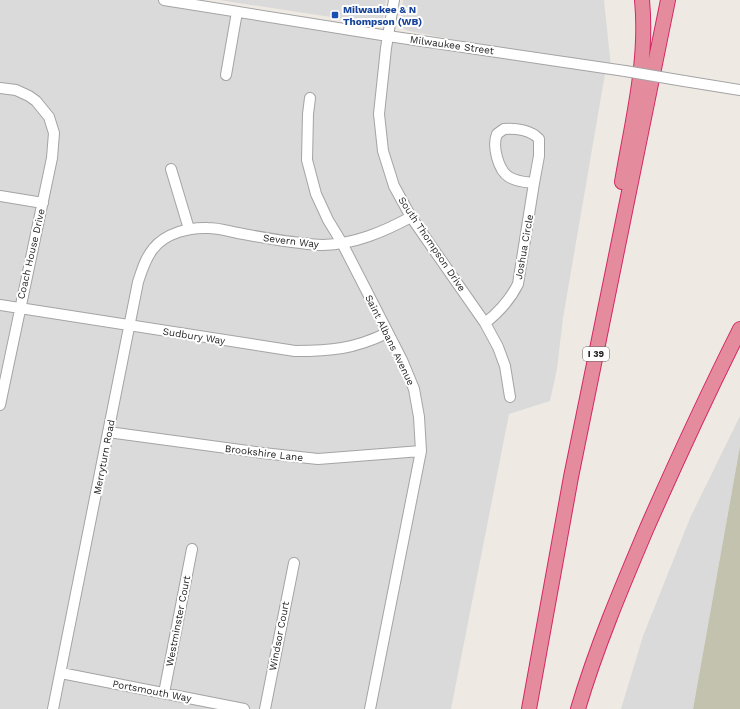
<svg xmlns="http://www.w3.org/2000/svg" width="740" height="709" viewBox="0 0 740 709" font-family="'Work Sans',sans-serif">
  <rect width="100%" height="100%" fill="#eeeae3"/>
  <path fill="#dbdada" d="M0 0H164L606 68 563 318 557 369 550 401 509 414 451 709H0Z
    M219 0H386L383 19 376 24Z
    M403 0H604L611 67 513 51 409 31 404 29 400 24Z
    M740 416V446L693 709H621L643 636 690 518Z"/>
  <path fill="#c2c2ae" d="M740 446V709H693Z"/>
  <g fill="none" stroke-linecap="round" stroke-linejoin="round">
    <defs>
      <path id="minor" d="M164 0 388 36 625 71
        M394 0 386 48 379 114 383 151 394 186 411 217 485 323 498 347 505 366 510 397
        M226 75 237 12
        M684 81 740 90
        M0 88 16 90 29 96 36 101 49 117 54 133 52 158 0 405
        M310 98 308 114 307 160 316 194 328 220 342 243 402 360 414 389 419 417 421 451 370 709
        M504 129C516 128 531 130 539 139V156L534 183C526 182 517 182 509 177 498 170 492 146 497 134Z
        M171 169 189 229
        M0 196 43 203
        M0 305 295 351C331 351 354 349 387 333
        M485 323C499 312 510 300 518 284L534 183
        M108 432 263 453 318 459 421 451
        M61 673 244 709
        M164 693 192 549
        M53 709 138 282C142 270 145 259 153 249 165 233 190 227 208 228 218 228 228 231 238 233 259 237 280 241 301 243 308 244 316 245 323 245 355 244 383 232 411 217
        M265 709 294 563"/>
      <path id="highway" d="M622 182C632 122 648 61 642 0
        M529 709 571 477 668 0
        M578 709C596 648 621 589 646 530 676 462 707 395 740 329"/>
    </defs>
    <use href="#minor" stroke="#a4a4a4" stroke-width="12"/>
    <use href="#highway" stroke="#d42865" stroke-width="16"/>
    <use href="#minor" stroke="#fff" stroke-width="10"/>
    <use href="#highway" stroke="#e48c9d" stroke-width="14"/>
    <defs>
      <path id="minor-bridge" d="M625 71 684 81"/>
    </defs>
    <use href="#minor-bridge" stroke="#a4a4a4" stroke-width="12" stroke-linecap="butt"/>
    <use href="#minor-bridge" stroke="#fff" stroke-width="10"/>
  </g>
  <rect fill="#1a4fb4" stroke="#fff" stroke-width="1.5" x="331" y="11" width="8" height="8" rx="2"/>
  <g text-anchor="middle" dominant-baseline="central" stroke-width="4" stroke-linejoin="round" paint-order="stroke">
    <rect fill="#fff" stroke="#616161" stroke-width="1" x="583" y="347" width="26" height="14" rx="3"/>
    <g font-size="9" font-weight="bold" fill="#1d1d1d">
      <text x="596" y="354">I 39</text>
    </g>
    <g font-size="10" font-weight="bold" fill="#164399" stroke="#fff" text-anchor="start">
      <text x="343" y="9">Milwaukee &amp; N<tspan x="343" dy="12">Thompson (WB)</tspan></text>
    </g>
    <g font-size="10" fill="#1d1d1d" stroke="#fff">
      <text transform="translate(452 45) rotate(8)">Milwaukee Street</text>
      <text transform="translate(291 241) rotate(7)">Severn Way</text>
      <text transform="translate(432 244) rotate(56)">South Thompson Drive</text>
      <text transform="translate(524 247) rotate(-80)">Joshua Circle</text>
      <text transform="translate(31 254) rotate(-77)">Coach House Drive</text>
      <text transform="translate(194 336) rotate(9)">Sudbury Way</text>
      <text transform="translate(390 340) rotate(64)">Saint Albans Avenue</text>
      <text transform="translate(264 453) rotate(7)">Brookshire Lane</text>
      <text transform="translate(104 457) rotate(-79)">Merryturn Road</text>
      <text transform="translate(178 621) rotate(-79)">Westminster Court</text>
      <text transform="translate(279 636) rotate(-79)">Windsor Court</text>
      <text transform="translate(152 691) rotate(11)">Portsmouth Way</text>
    </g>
  </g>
</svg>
